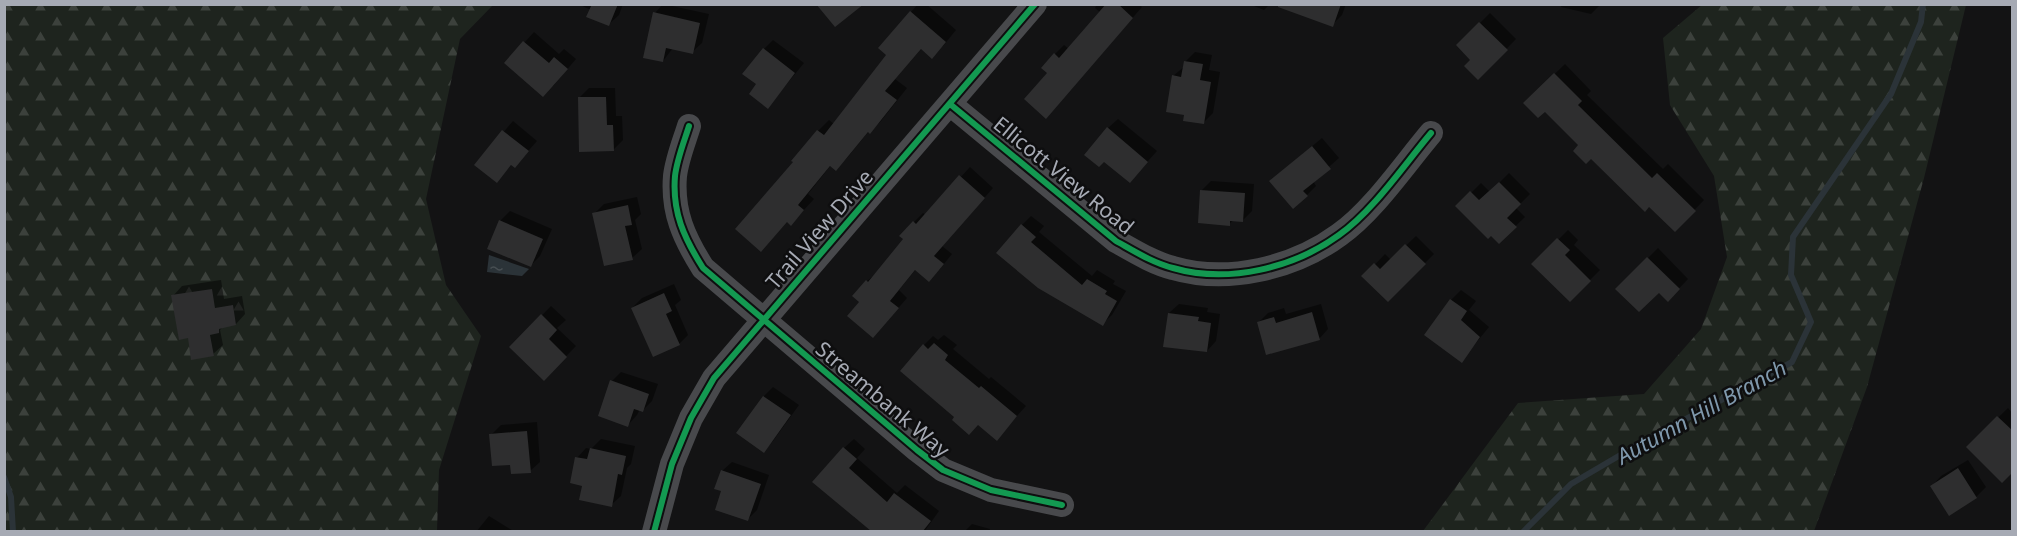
<svg xmlns="http://www.w3.org/2000/svg" width="2017" height="536" viewBox="0 0 2017 536" font-family="'Noto Sans',sans-serif">
  <defs>
    <pattern id="forest-firs" width="22" height="20" patternUnits="userSpaceOnUse" patternTransform="scale(1.5)"><rect width="22" height="20" fill="#1e241e"/><path d="M5 1l3.5 6h-7zM16 11l3.5 6h-7z" fill="#3c413c"/></pattern>
    <pattern id="water-ripples" width="26" height="14" patternUnits="userSpaceOnUse" patternTransform="scale(1.5)"><rect width="26" height="14" fill="#2b3338"/><path d="M2 4q2-2 4 0t4 0M15 11q2-2 4 0t4 0" fill="none" stroke="#474e52"/></pattern>
  </defs>
  <rect width="100%" height="100%" fill="#131314"/>
  <path fill="url(#forest-firs)" d="M1703 4 1966 5 1924 178 1867 387 1814 531H1423L1518 403 1644 394 1701 329 1727 257 1714 176 1670 105 1663 38Z
    M4 5H493L460 39 426 199 446 285 481 336 439 470 437 531H5Z"/>
  <path fill="url(#water-ripples)" d="M489 255 529 269 522 276 487 272Z"/>
  <path fill="#0007" d="M578 4H623L619 15 609 24 591 10Z
    M663 4 709 14 702 43 692 52 673 48 663 61 655 13Z
    M918 4H926L956 30 943 46 922 48 895 79 907 88 881 121 870 132 869 131 847 158 836 169 831 165 808 194 814 199 791 224 795 162 818 131 829 120 834 124 888 55 911 12Z
    M1097 4H1138L1142 7 1055 107 1049 73 1055 54 1064 45 1069 49 1101 13 1095 8Z
    M1249 4H1270L1264 10Z
    M1276 4H1346L1342 15 1332 25Z
    M1562 4H1601L1591 14 1561 7Z
    M1490 13 1516 39 1478 78 1472 59 1458 45Z
    M534 32 559 54 564 49 576 59 553 86 506 63Z
    M773 40 804 63 768 107 758 84 764 49Z
    M1195 52 1212 55 1209 70 1220 72 1213 113 1203 123 1186 114 1173 76 1185 66V62Z
    M1565 64 1591 91 1587 95 1663 169 1668 164 1704 200 1675 230 1580 145 1545 110 1525 103Z
    M589 88H615L616 116H622L623 140 613 150 579 98Z
    M1118 119 1157 151 1130 181 1104 160 1108 128Z
    M513 121 537 141 515 166 512 164 497 181 476 164Z
    M1322 138 1339 158 1313 181 1316 186 1307 195 1281 172Z
    M970 167 993 188 942 246 952 254 939 270 916 269 899 290 907 298 882 327 862 302 867 281 877 273 905 239 914 222 923 213 926 215Z
    M1509 173 1530 194 1516 208 1525 217 1499 242 1458 206 1481 183 1490 192Z
    M1211 181 1254 184 1252 211 1243 220H1234L1229 224 1201 191Z
    M637 197 641 214 635 220 642 249 632 258 594 214 604 204Z
    M510 211 552 229 540 256 531 265 500 221Z
    M1031 216 1044 226 1039 232 1092 276 1097 270 1115 281 1113 284 1126 291 1112 315 1102 324 1039 287 1022 225Z
    M1568 230 1578 240 1574 245 1600 270 1570 300 1534 264Z
    M1416 236 1434 254 1388 300 1364 276 1385 254 1391 260Z
    M1658 248 1688 279 1668 300 1659 291 1617 289Z
    M221 280 224 299 242 296 245 314 236 324 224 326 220 330 223 345 213 354 189 337 173 296 182 286Z
    M674 284 681 300 675 305 688 335 679 344 632 308 642 298Z
    M1461 290 1476 301 1469 310 1489 327 1461 361 1426 335 1451 300Z
    M1179 304 1208 308 1207 312 1220 314 1216 341 1207 351 1169 313Z
    M1321 304 1328 329 1319 339 1259 322 1268 313 1284 308 1286 314Z
    M551 306 566 320 557 328 576 346 544 379 511 347Z
    M944 335 957 345 953 349 989 379 991 377 1026 406 1004 430 957 417 924 345 933 336 938 340Z
    M621 372 658 384 652 401 643 410 640 409 637 415 628 425 612 381Z
    M773 387 799 405 773 441 764 451V396Z
    M2008 408 2012 413V470L1968 447Z
    M537 422 540 462 530 471 491 435 501 425Z
    M601 439 635 446 631 464 627 468 621 496 611 505 577 458 586 448 591 449Z
    M854 439 865 449 857 458 897 493 905 485 939 511 924 532H874L854 517 844 448Z
    M1968 460 1986 487 1976 497 1932 486 1941 476Z
    M732 462 769 475 757 510 748 519 723 490 722 471Z
    M489 516 515 532H476Z
    M972 524 990 529 989 532H964Z"/>
  <g fill="none" stroke-linecap="round" stroke-linejoin="round">
    <path stroke="#2b3338" stroke-width="6" d="M4 477 11 497 13 532
      M1523 532 1571 484 1634 447 1792 362 1811 322 1791 275 1793 237 1891 94 1921 22 1923 4"/>
  </g>
  <path fill="#2e2e2f" d="M592 4H618L609 26 586 17Z
    M816 4H864L835 27Z
    M1106 4H1118L1133 18 1046 119 1024 99 1047 73 1041 68 1054 53 1059 58Z
    M1278 4H1341L1333 27 1278 7Z
    M910 11 946 42 932 59 921 49 885 91 897 100 870 134 868 132 836 171 830 166 798 205 804 210 791 226 787 222 761 252 735 229 793 162 791 161 817 130 824 135 886 55 878 48Z
    M653 12 700 23 693 54 666 48 663 62 643 58Z
    M1479 22 1508 50 1478 80 1464 66 1470 60 1456 45Z
    M523 41 549 63 554 57 568 69 543 97 504 63Z
    M763 48 795 73 768 109 749 94 756 84 742 74Z
    M1184 61 1203 64 1200 80 1211 82 1204 124 1183 121 1184 115 1166 112 1172 75 1181 77Z
    M1554 73 1582 101 1578 105 1652 178 1657 173 1696 211 1675 232 1649 207 1645 212 1591 159 1586 164 1573 151 1578 145 1545 112 1538 118 1523 103Z
    M578 97H606L607 125H613L614 151 579 152Z
    M1107 127 1148 162 1130 183 1104 162 1099 167 1084 155Z
    M502 130 529 151 515 168 511 165 497 183 474 165Z
    M1312 146 1331 169 1303 191 1308 196 1293 209 1269 181Z
    M959 175 985 198 934 256 944 264 929 282 915 270 890 301 899 308 873 338 847 316 859 302 852 296 866 280 868 282 903 239 899 236 913 221 916 224Z
    M1499 182 1521 204 1507 218 1517 227 1499 244 1491 236 1488 239 1455 206 1470 191 1479 200Z
    M1200 190 1245 193 1243 222 1230 221V226L1198 223Z
    M628 205 632 225 625 226 633 260 604 266 592 213Z
    M499 220 543 239 531 267 487 249Z
    M1021 224 1036 237 1031 242 1082 285 1087 279 1107 291 1105 294 1117 301 1103 326 1038 288 996 253Z
    M1557 238 1570 250 1565 255 1591 281 1570 302 1531 264Z
    M1405 244 1426 264 1388 302 1361 276 1374 263 1380 269Z
    M1647 257 1680 289 1668 302 1659 293 1639 312 1615 289Z
    M212 289 215 308 233 305 236 325 219 329V333L210 335 214 356 191 360 188 338 179 340 171 295Z
    M664 293 672 311 666 314 680 345 653 357 631 308Z
    M1450 299 1467 311 1461 320 1480 337 1462 363 1424 335Z
    M1312 312 1320 340 1266 355 1257 322 1274 317 1276 323Z
    M1168 313 1199 317 1198 321 1211 323 1207 352 1163 347Z
    M541 314 557 330 549 339 567 357 544 381 509 347Z
    M934 343 948 355 945 360 979 388 981 386 1017 416 997 441 978 425 969 435 952 420 954 417 900 371 923 344 928 349Z
    M610 380 649 394 643 412 634 409 628 427 598 416Z
    M763 396 791 415 764 453 736 433Z
    M1997 416 2013 431V472L2002 483 1966 447Z
    M527 431 531 473 511 474 510 465 492 466 489 434Z
    M843 447 857 459 849 468 887 502 894 493 931 521 923 531H871L812 482Z
    M590 448 626 456 622 475 618 474 612 507 579 500 582 486 570 483 575 457 587 459Z
    M1958 468 1977 498 1949 516 1930 486Z
    M721 470 761 484 748 521 715 510 721 491 714 489Z"/>
  <g fill="none" stroke-linecap="round" stroke-linejoin="round">
    <path stroke="#48494c" stroke-width="24" d="M950 104 1116 241C1134 251 1153 263 1173 268 1228 284 1294 268 1339 235 1373 211 1404 165 1431 133
      M689 126C684 142 677 159 675 176 672 212 684 238 703 268L917 450 943 470 991 490 1062 505
      M654 532 672 464 691 418 714 378 1035 4"/>
    <defs>
      <path id="cycleway" d="M950 104 1116 241C1134 251 1153 263 1173 268 1228 284 1294 268 1339 235 1373 211 1404 165 1431 133
        M689 126C684 142 677 159 675 176 672 212 684 238 703 268L917 450 943 470 991 490 1062 505
        M654 532 672 464 691 418 714 378 1035 4"/>
    </defs>
    <use href="#cycleway" stroke="#0e0e0f" stroke-width="10"/>
    <use href="#cycleway" stroke="#139951" stroke-width="6"/>
  </g>
  <g text-anchor="middle" dominant-baseline="central" stroke-width="5" stroke-linejoin="round" paint-order="stroke">
    <g font-size="21" fill="#a6aab4" stroke="#0e0e0f">
      <text transform="translate(1064 175) rotate(39)">Ellicott View Road</text>
      <text transform="translate(819 229) rotate(-49)">Trail View Drive</text>
      <text transform="translate(883 399) rotate(40)">Streambank Way</text>
    </g>
    <g font-size="22" font-style="italic" fill="#7f98ac" stroke="#0e0e0f">
      <text transform="translate(1701 411) rotate(-29)">Autumn Hill Branch</text>
    </g>
  </g>
  <rect width="2017" height="536" fill="none" stroke="#a6aab4" stroke-width="12"/>
</svg>
